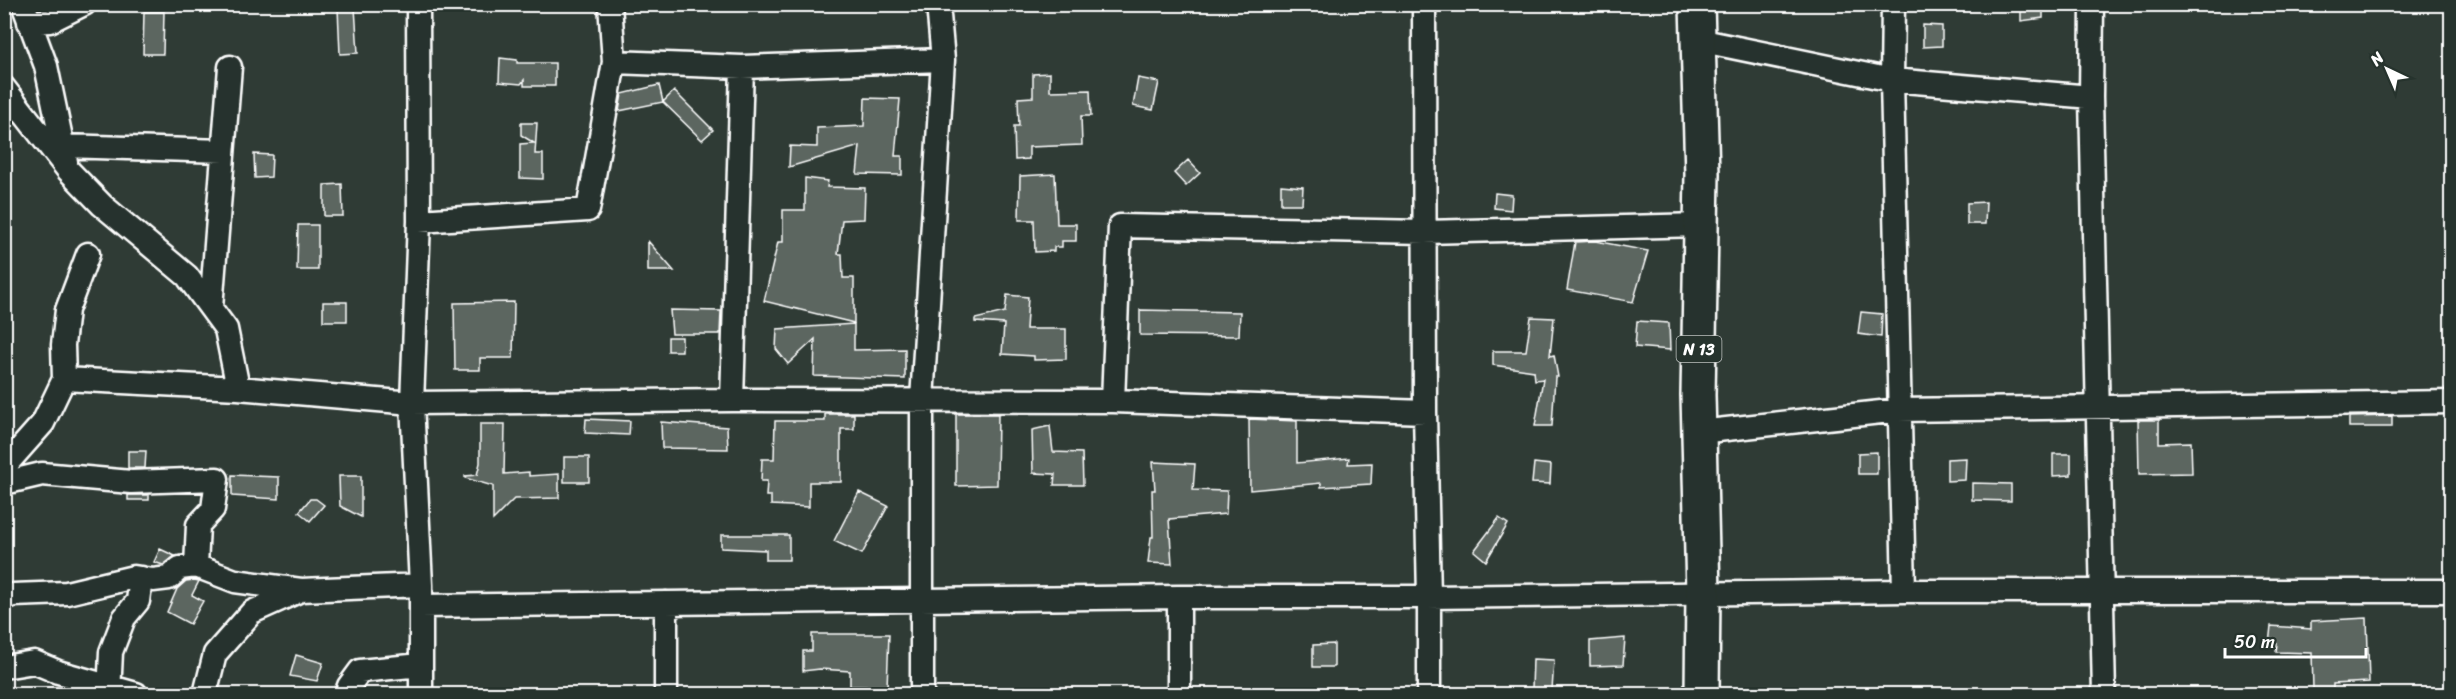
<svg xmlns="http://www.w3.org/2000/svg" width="2456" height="699" viewBox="0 0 2456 699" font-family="Sriracha,sans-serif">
  <rect width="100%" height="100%" fill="#2f3b35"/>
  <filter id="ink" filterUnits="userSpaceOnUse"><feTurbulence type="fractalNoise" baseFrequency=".0167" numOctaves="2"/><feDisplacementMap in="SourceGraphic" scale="12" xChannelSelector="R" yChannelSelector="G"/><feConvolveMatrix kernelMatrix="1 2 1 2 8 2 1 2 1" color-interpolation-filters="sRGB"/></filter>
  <g filter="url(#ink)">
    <path fill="#5b6661" stroke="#fff" stroke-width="1.5" d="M2021 4H2043V18L2021 21Z
      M338 8H355L358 53 340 54Z
      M144 12H164L163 54H143Z
      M1923 25 1942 26V46L1923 47Z
      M500 58 517 60V63H555V86H524V80L521 84 499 82Z
      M1050 73V91L1090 90 1091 116H1081L1082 145 1029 147V159L1015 160 1014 126H1019L1018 98 1033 97V74Z
      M1138 78 1159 82 1153 110 1133 106Z
      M659 85 663 102 619 111 622 94Z
      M674 91 713 130 702 140 663 102Z
      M865 98 900 99 895 156H902V175L857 174 860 146 789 167 790 146 817 147V128L864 126Z
      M521 123H537L535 154H543V179L520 178V144L534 143 521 135Z
      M254 154 272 155 271 177 255 178Z
      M1188 160 1200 173 1186 186 1174 173Z
      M1055 174 1057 224H1076V241H1062V247H1054V251L1035 252 1034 220H1019L1020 176Z
      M805 178 828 181 827 187 865 188 864 219 842 220 838 254H842L843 278H854V323L764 301 778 242H783V210H805Z
      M342 184 343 216H324V185Z
      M1281 185 1303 187 1302 204H1281Z
      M1495 193 1512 195 1511 210 1494 208Z
      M1986 202 1985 224H1967V203Z
      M298 225H318V270H297Z
      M648 241 674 271H648Z
      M1595 241 1648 251 1633 302 1567 290 1575 242Z
      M1007 295 1028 297 1026 329H1066V359L1034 360V356L1002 354 1004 324 975 322V319L1005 312Z
      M323 302H347V321H323Z
      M514 302 513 358H480V370H455L454 303Z
      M670 310 721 311 720 334H672Z
      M1140 310 1240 312 1239 336 1140 335Z
      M1861 312 1882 314 1881 337 1858 334Z
      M1531 317 1554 318 1550 356 1554 355 1558 377H1555L1552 426H1535L1543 379 1535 380 1534 371 1493 365V351H1526Z
      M1637 321 1669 323 1670 350 1635 347Z
      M854 324V350L905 349V379L814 376 815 339 788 364 776 349 777 329Z
      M668 337H682V351H668Z
      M825 414H854V429H841V482H809V507L771 505V496H766L767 481H761L762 459H774L775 421H825Z
      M956 414H998L997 485 956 486Z
      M2392 416V427H2349V417Z
      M586 419 630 421 629 435 585 433Z
      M1249 419 1297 421V463L1349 458 1348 464 1372 463 1371 484 1321 487V483L1250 490Z
      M2138 420H2159V443L2191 442 2192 473 2139 474Z
      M661 422 727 427 728 449 662 448Z
      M480 424H505L504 474 529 472V476L559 474V498L514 499 493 520V486L465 478V476L477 475 480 463Z
      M1050 426 1053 452 1082 453 1083 485H1054L1055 474 1033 473 1032 430Z
      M128 451H146L145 468H128Z
      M1877 452V474H1858V453Z
      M2053 454H2071V475L2053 476Z
      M564 457H589V482H564Z
      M1966 458 1965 480 1947 481V459Z
      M1153 462 1195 464 1193 490 1227 491 1226 514 1169 519 1172 564 1148 563 1151 537H1153L1152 490H1155Z
      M1534 463 1551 465 1550 484 1532 483Z
      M232 475 279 477V499L232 496Z
      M339 476H361V517L340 506Z
      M1972 483 2011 484V501L1972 500Z
      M859 492 888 506 862 554 834 541Z
      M128 495H149V500H128Z
      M310 499H316L324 505 310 521 299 512Z
      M1499 518 1508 524 1486 561 1474 551Z
      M721 535H789V560H766V550L721 548Z
      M160 549 175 556 163 565 154 562Z
      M194 580 199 581 192 595 203 601 190 624 167 612 177 589 186 581Z
      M2367 618 2369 682 2333 684V689H2313L2312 653 2276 652 2277 644H2269L2271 626 2311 629V621Z
      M812 634H889L887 687 850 686V671L820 669 803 671V651H812Z
      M1625 638 1623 665 1590 666V641Z
      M1334 644V667H1313V645Z
      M296 655 323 663 317 681 290 676Z
      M1533 659 1554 660 1552 690 1532 689Z"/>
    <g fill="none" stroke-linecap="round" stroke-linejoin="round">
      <defs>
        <path id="street" d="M23 4 46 66 66 162
          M418 4 419 221 412 403 421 585V694
          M1424 4 1425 412 1429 597V694
          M1893 4 1892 80 1904 591
          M2092 4 2091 97 2104 694
          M29 22 50 21 84 4
          M1698 40 1892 80 2091 97
          M614 62 742 67 943 60
          M4 88 68 170 102 205 187 276 226 329 238 388
          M63 146 223 151
          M419 221 588 210 614 62 610 4
          M211 308 230 67
          M64 379 238 388 412 403 732 400 1113 401 1425 412
          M732 400 742 67
          M1113 401 1120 226 1425 232 1701 225
          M1699 432 1899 410 2452 402
          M4 467 43 423 64 379 63 345 67 310 88 254
          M4 483 42 474 131 482 217 479 213 509 198 525 196 566
          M1179 597V694
          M4 598 13 595 67 593 134 577 153 580 169 578 180 568 196 566 235 581 301 590
          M666 603V694
          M421 606 1179 597H1429L1904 591H2452
          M4 667 34 662 58 672 136 694
          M109 694 111 652 124 618 138 601 141 578
          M205 694 215 654 252 612 301 590 421 585
          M346 694 349 686 360 671 421 665
          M922 694V400L943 60 938 4"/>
        <path id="primary" d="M1697 4 1702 174 1698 395 1703 593 1702 694"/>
      </defs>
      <use href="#street" stroke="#fff" stroke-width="27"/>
      <use href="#primary" stroke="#fff" stroke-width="38"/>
      <use href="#street" stroke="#26332d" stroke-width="22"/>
      <use href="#primary" stroke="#26332d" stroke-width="33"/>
    </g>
  </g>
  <g text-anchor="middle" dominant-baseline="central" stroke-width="6" stroke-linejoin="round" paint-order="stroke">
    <rect fill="#26332d" stroke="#bec2c0" stroke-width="1.5" x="1676.5" y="336" width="45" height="26" rx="4.5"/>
    <g font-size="16" font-weight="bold" fill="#fff">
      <text x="1699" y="349">N 13</text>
    </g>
  </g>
  <rect width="2456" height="699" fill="none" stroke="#26332d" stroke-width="24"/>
  <rect x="12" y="12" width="2432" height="675" fill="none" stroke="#fff" stroke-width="2" filter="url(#ink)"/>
  <g transform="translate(2387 69) rotate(316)" stroke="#26332d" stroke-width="4.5" paint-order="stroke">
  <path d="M0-4.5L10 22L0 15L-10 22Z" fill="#ffffff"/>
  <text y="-9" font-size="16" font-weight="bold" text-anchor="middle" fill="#ffffff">N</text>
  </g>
  <path d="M2225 648v9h141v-9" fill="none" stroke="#ffffff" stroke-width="3"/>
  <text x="2234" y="648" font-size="18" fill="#ffffff" stroke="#26332d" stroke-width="4.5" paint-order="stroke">50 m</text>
</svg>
